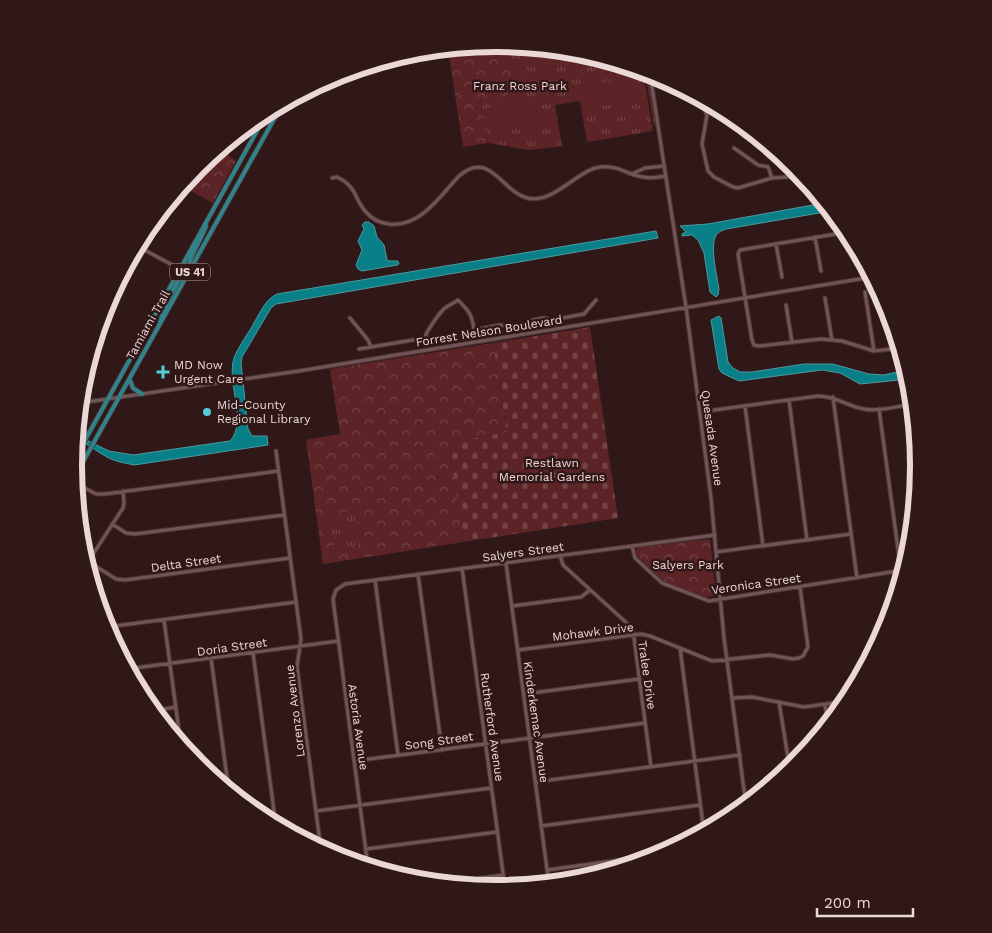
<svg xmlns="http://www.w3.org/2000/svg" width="992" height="933" viewBox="0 0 992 933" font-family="'Work Sans',sans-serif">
  <defs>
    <pattern id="grass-tufts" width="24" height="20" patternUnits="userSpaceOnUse" patternTransform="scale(1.25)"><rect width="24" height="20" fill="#5d2427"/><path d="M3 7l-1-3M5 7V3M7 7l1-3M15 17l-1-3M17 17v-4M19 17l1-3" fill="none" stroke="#744346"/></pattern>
    <pattern id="forest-crowns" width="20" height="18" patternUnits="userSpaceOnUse" patternTransform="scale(1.25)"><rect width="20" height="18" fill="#5d2427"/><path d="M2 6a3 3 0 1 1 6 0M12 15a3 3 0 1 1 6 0" fill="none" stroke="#744346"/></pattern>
    <pattern id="cemetery-stones" width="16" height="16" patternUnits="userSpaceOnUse" patternTransform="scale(1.25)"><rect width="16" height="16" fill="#5d2427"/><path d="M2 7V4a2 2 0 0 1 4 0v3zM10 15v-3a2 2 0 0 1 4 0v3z" fill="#744346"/></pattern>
  </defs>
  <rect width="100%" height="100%" fill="#311818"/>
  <path fill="url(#grass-tufts)" d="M496 44 579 52 643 72 653 131 587 142 580 101 555 105 562 146 529 150 488 143 473 46Z
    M645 72 648 73 656 125 654 126Z
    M354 510 367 543 336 551 325 518Z"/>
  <path fill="url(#forest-crowns)" fill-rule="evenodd" d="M496 44 523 46 509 57 521 73 533 75V90L481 99 488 143 463 147 448 48Z
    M220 149 236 161 213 203 189 190 184 194H175L197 167Z
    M493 343 507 433 449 443 463 542 323 564 306 440 340 434 330 369ZM354 510 367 542 336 551 325 518Z
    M710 539 716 596 705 597 664 582 638 557 635 552 638 547Z"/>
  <path fill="url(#cemetery-stones)" d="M590 327 618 518 463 542 449 443 507 432 493 343Z"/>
  <path fill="#5d2427" d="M638 77 641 100 589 108 585 85Z
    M541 100 544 123 492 131 488 108Z"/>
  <path fill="#097f87" stroke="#4c9a9f" d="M824 203 831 211 732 228C726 229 721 230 717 234 709 243 717 277 719 289L718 295 716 297 710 292 704 253 698 240 692 235 682 236V234L686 232 680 226 708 224Z
    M365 222H369L374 226 377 237 384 245 387 260 389 261H398L399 264 397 265 362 271 358 269 356 265 362 250 358 241 364 229 362 225Z
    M656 231 658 238 276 304 271 308 242 357 241 363 248 429 252 436H267L268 445 134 465C125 463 116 462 107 457 97 452 88 443 76 440V435L109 451 133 455 230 441C248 422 226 382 234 358 239 345 249 333 255 321 261 311 266 299 277 294Z
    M719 316 721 318 728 362 733 368 740 372H752L804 364H833L869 374 884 375 906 370 909 379 860 384 840 373 822 370 739 381 722 373 719 369 711 320Z"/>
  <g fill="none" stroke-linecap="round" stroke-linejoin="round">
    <defs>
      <path id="minor" d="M650 74 686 307 711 498 724 638 746 805
        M694 96 702 104 707 115 702 144 708 171 714 177 733 187 738 188 772 178 802 176
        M257 118 260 125
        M734 148 758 165 768 167 772 178
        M634 173 645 168 664 166
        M332 178 337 177C343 180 348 183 352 189 357 196 359 205 366 212 372 219 379 223 389 224 420 228 440 196 459 176 490 149 502 192 527 198 552 204 573 175 595 168 616 163 625 174 643 177 650 179 658 177 666 176
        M848 232 740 250 738 254 752 340 754 345 759 346 821 339 842 341 874 351 900 348
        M815 237 821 271
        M776 244 782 277
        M137 246 180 269
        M858 251 860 264
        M865 292 874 351
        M825 298 832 340
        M786 305 792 342
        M350 318 368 340 371 347
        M359 349 425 338C425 333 440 312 445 308 449 305 454 303 458 300 469 311 472 314 474 330L500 325 510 327 526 324 533 320 544 318 552 320 584 314 596 300
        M833 397 857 578
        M789 400 807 540
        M80 403 299 371 872 277
        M745 406 763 546
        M879 409 901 571
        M700 412 818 396C837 396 848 407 864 409 879 412 898 406 913 404
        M276 451 301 639 297 667 321 850
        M75 483 96 494H105L278 471
        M112 524 126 533 135 534 284 515
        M632 546 635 558 662 583 709 601 904 570
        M716 552 851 534
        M560 555 563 565 630 626 633 630 651 767
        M89 562 116 579 125 580 290 558
        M506 563 549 884
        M86 565 123 508 124 503 123 491
        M462 568 505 888
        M418 574 442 750
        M375 580 398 755
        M512 606 581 597 590 590
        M164 620 181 746
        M104 624 115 626 296 602
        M680 648 704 832
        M518 650 641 634 650 636 712 661 770 655 793 659 799 658 803 656 808 647 800 587
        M253 653 276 826
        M211 658 229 792
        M127 669 338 641
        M524 694 639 679
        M732 698 752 697 804 707 848 701
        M779 702 790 770
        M825 705 828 725
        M152 711 176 707
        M354 761 645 723
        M535 782 740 755
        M316 811 491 788
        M541 826 700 805
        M366 849 497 832
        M368 867 333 599 336 590 345 584 715 535
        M547 870 663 854
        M440 884 503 875"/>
      <path id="major" d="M187 277C185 263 201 240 206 226
        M160 322 167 302 179 280 180 271
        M130 380 133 388 142 394
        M74 460 268 111
        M74 478 283 103"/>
    </defs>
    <use href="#minor" stroke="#4a3637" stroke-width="5"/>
    <use href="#major" stroke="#4a3637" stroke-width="5.5"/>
    <use href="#minor" stroke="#735454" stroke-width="3"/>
    <use href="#major" stroke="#328389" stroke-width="4"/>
  </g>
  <g fill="#52ccd6" stroke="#311818" stroke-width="2">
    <path d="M160.5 364.5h5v5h5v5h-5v5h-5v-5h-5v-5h5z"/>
    <circle cx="207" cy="412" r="5"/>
  </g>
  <g text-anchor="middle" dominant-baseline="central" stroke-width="5" stroke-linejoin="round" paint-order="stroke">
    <rect fill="#311818" stroke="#b29e9e" stroke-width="1" x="170" y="263.5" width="40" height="17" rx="4"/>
    <g font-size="11" font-weight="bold" fill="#ead8d7">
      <text x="190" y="272">US 41</text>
    </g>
    <g font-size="12" fill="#f0d6d5" stroke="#311818">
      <text x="520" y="86">Franz Ross Park</text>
      <text x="552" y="463">Restlawn<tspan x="552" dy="14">Memorial Gardens</tspan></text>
      <text x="688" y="565">Salyers Park</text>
    </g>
    <g font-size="12" fill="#ead8d7" stroke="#311818">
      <text transform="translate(148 325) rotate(-61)">Tamiami Trail</text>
      <text transform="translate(489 331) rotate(-9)">Forrest Nelson Boulevard</text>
      <text transform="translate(712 438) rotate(82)">Quesada Avenue</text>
      <text transform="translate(523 552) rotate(-8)">Salyers Street</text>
      <text transform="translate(186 563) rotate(-8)">Delta Street</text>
      <text transform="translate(756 584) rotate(-8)">Veronica Street</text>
      <text transform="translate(593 632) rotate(-7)">Mohawk Drive</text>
      <text transform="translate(232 647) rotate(-8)">Doria Street</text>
      <text transform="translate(647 675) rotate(82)">Tralee Drive</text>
      <text transform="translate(295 711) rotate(-97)">Lorenzo Avenue</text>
      <text transform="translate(536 722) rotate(82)">Kinderkemac Avenue</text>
      <text transform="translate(358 727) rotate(82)">Astoria Avenue</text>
      <text transform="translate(492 727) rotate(82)">Rutherford Avenue</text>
      <text transform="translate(439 741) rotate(-8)">Song Street</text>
    </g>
    <g font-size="12" fill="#ead8d7" stroke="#311818" text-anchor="start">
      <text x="174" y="365">MD Now<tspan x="174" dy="14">Urgent Care</tspan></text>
      <text x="217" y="405">Mid-County<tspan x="217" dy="14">Regional Library</tspan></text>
    </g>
  </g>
  <path d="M0 0H992V933H0ZM82 466a414 414 0 1 1 828 0a414 414 0 1 1-828 0Z" fill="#311818" fill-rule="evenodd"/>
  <path fill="none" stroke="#ead8d7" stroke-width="6" d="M82 466a414 414 0 1 1 828 0a414 414 0 1 1-828 0Z"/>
  <path d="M817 908v8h96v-8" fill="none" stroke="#ead8d7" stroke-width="2.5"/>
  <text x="824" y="908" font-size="15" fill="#ead8d7" stroke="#311818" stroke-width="4" paint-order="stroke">200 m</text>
</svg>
